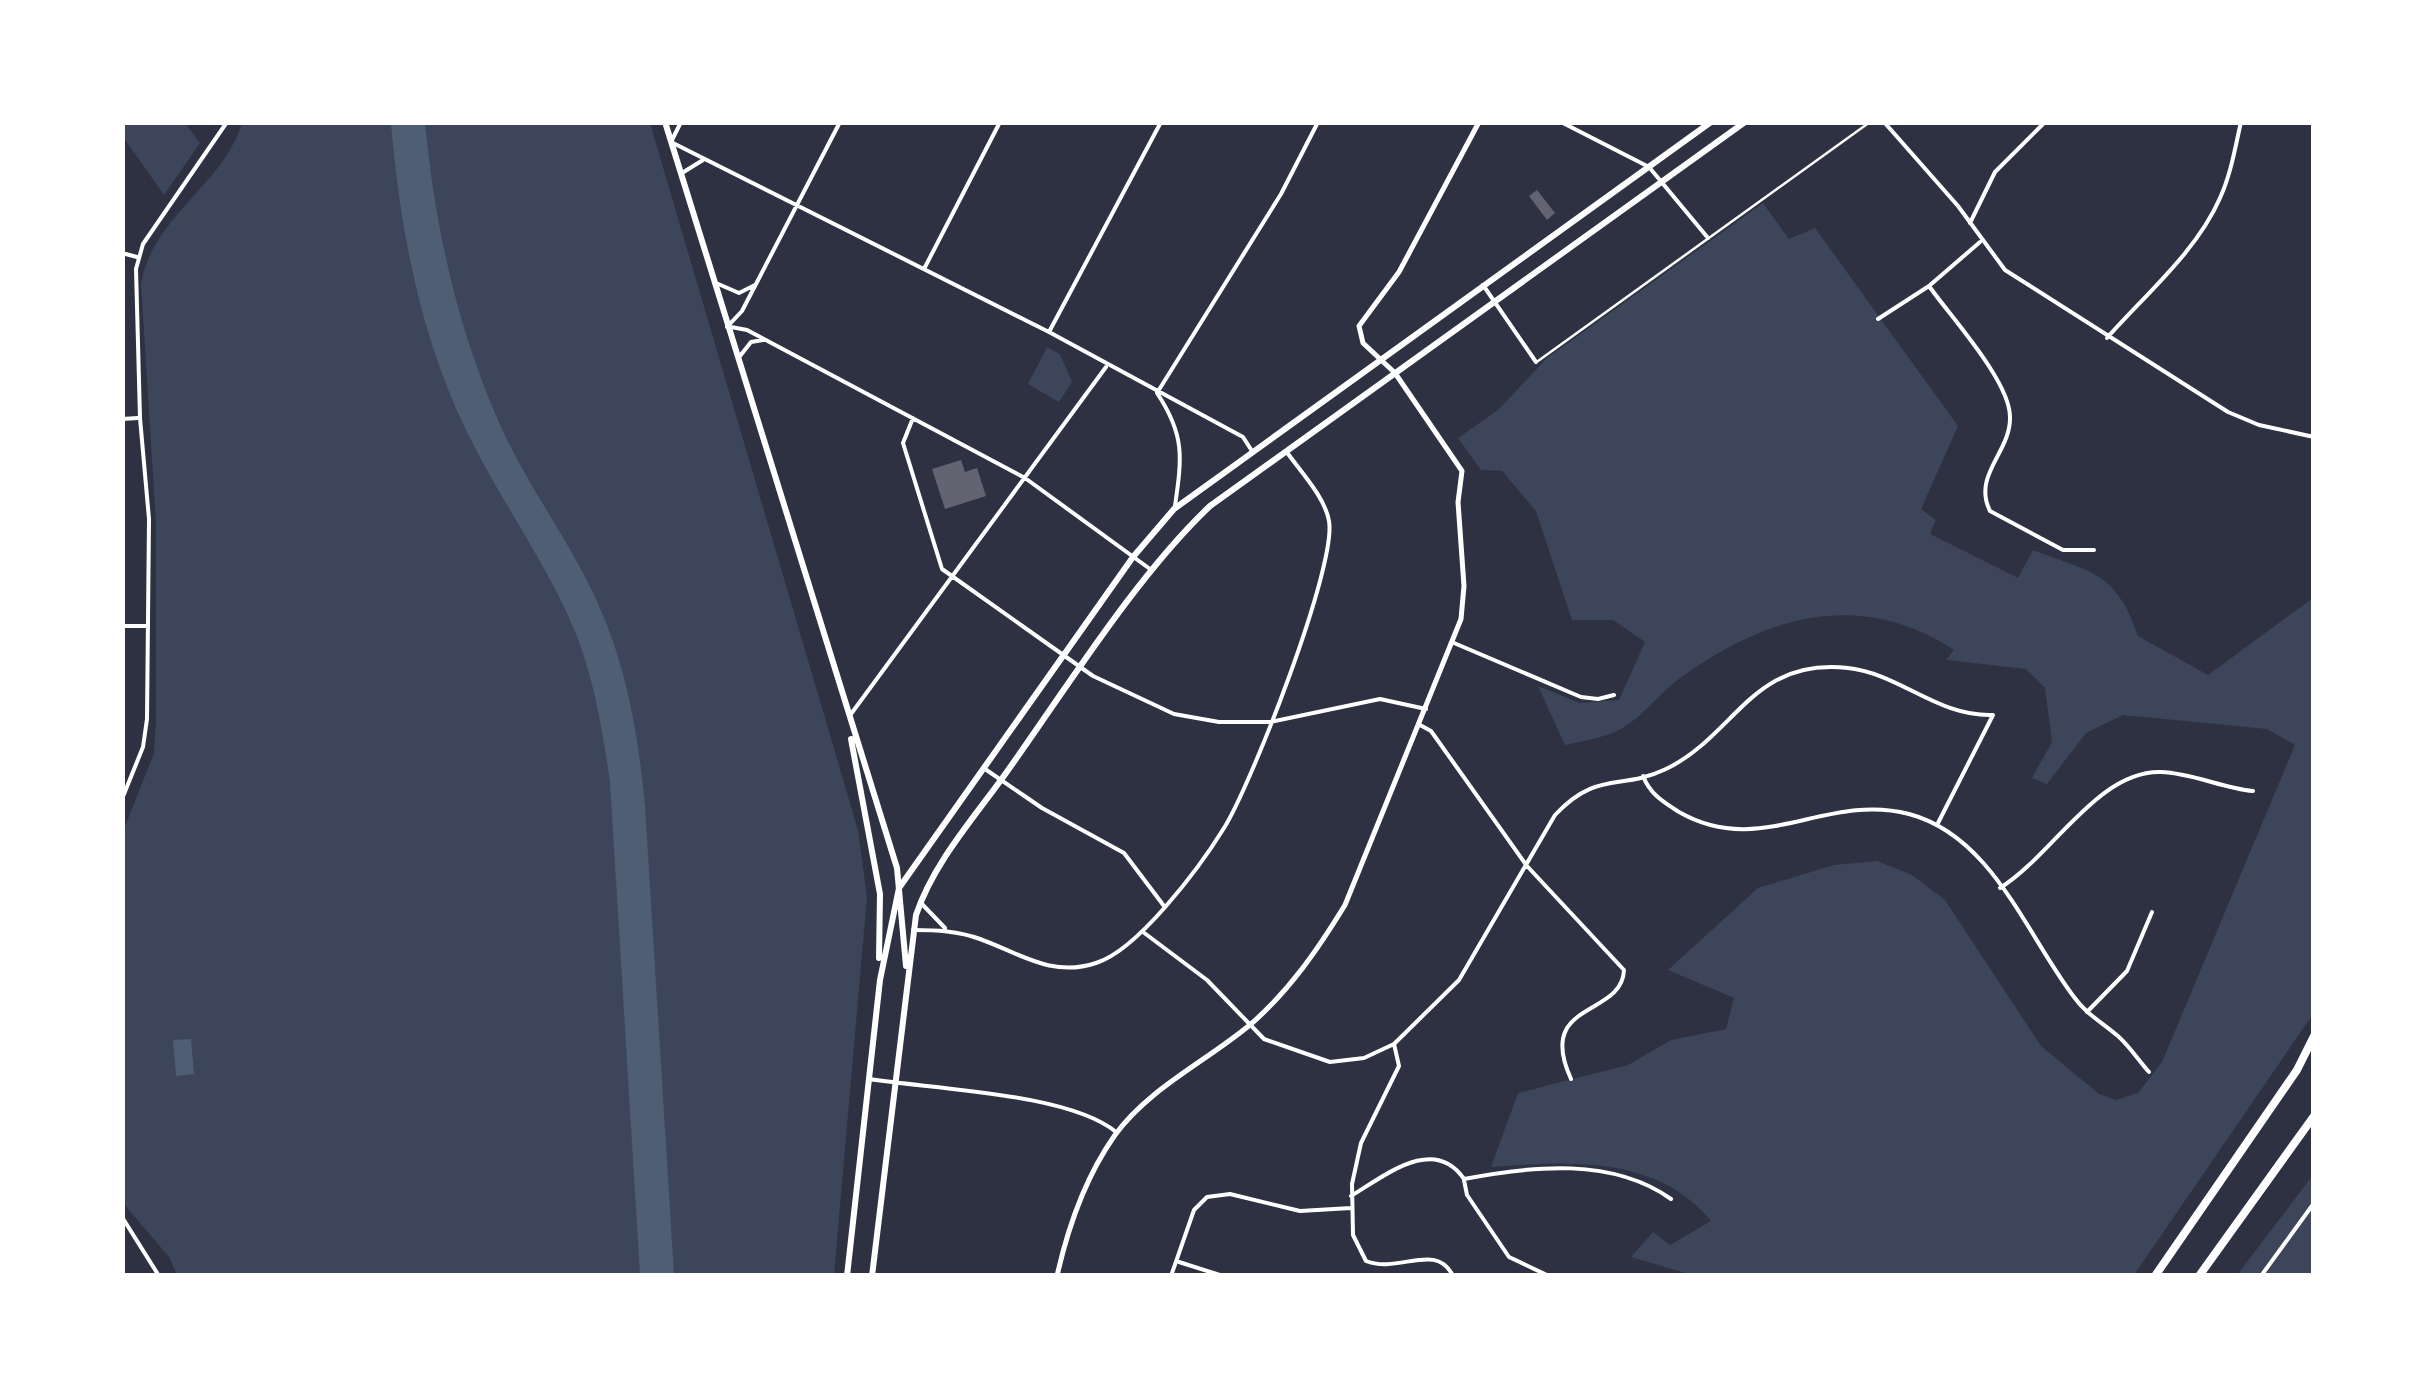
<svg xmlns="http://www.w3.org/2000/svg" width="2436" height="1398" viewBox="0 0 2436 1398" font-family="'Space Grotesk',sans-serif">
  <rect width="100%" height="100%" fill="#2d3142"/>
  <path fill="#3c4559" d="M122 123H185L200 143 164 195 123 137Z
    M242 123H650L858 830 867 897 834 1275H177L169 1257 123 1203 122 834 154 753 156 721V524L141 284C151 218 224 184 242 123Z
    M1763 203 1789 239 1815 228 1958 426 1921 509 1936 520 1930 534 2018 578 2033 550C2092 573 2116 571 2138 636L2208 675 2313 598V1014L2134 1275H1692L1631 1257 1653 1232 1670 1245 1711 1221C1657 1155 1568 1161 1491 1167L1518 1093 1628 1065 1671 1040 1726 1029 1734 998 1668 970 1758 888 1834 865 1877 861 1912 875 1945 900 2041 1046 2099 1094 2116 1100 2138 1093 2162 1062 2295 745 2267 729 2123 715 2086 733 2047 784 2032 778 2052 742 2045 688 2026 669 1946 660 1954 650C1858 587 1763 617 1676 681 1657 696 1639 721 1617 731 1602 738 1582 741 1565 745L1538 686 1580 703 1619 700 1645 642 1613 620H1572L1536 511 1502 471 1481 470 1458 438 1498 410 1547 358Z
    M1047 347 1060 354 1072 382 1059 402 1028 384Z
    M2313 1175V1275H2237Z"/>
  <path fill="#4f5d75" d="M391 123H425C435 225 456 323 497 418 527 488 577 549 605 620 629 680 639 742 645 806L674 1275H640L610 782C602 727 593 671 570 620 541 555 498 496 467 432 420 336 400 229 391 123Z
    M191 1039 194 1074 176 1076 173 1040Z"/>
  <path fill="#626471" d="M1537 190 1555 213 1547 220 1529 196Z
    M961 460 965 472 977 468 986 496 945 509 932 469Z"/>
  <g fill="none" stroke-linecap="round" stroke-linejoin="round">
    <path stroke="#fff" stroke-width="2.5" d="M1538 361 1870 122"/>
    <path stroke="#fff" stroke-width="4" d="M681 122 671 142 1049 332 1243 437 1252 451
      M1561 122 1649 167 1708 238
      M1884 122 1958 206 2005 270 2228 412 2259 425 2314 437
      M682 173 703 160
      M1970 223 1995 172 2045 122
      M122 253 137 257
      M924 269 1000 122
      M716 283 739 293 755 285
      M1483 285 1536 362
      M1929 286C1950 316 2010 381 2010 417 2011 452 1972 475 1990 511L2063 550H2094
      M1878 319 1929 286 1980 242
      M727 327 742 311 840 122
      M731 327 747 330 1025 478 1150 569
      M1049 332 1161 122
      M2107 338C2145 295 2197 251 2220 198 2231 174 2235 148 2241 122
      M740 356 751 342 763 340
      M913 418 903 443 942 569 1093 676 1174 714 1219 722H1270L1380 699 1426 709
      M122 419 138 418
      M1175 506C1182 457 1185 435 1157 393L1281 194 1318 122
      M122 626H146
      M1454 643 1581 697 1598 699 1614 695
      M851 714 1106 367
      M1420 725 1431 731 1527 866 1624 970C1622 1018 1535 1000 1571 1079
      M985 769 1042 808 1124 853 1164 906
      M1643 776C1650 794 1663 802 1679 812 1761 859 1825 792 1909 814 1992 836 2026 934 2074 997 2086 1014 2103 1023 2119 1037 2130 1047 2139 1061 2149 1072
      M122 799 143 747 147 719 149 519 140 418 136 269 143 244 227 122
      M2000 888C2052 856 2098 770 2161 772 2192 773 2222 788 2253 791
      M921 903 945 928
      M913 930C936 930 958 931 980 939 1019 953 1052 978 1096 963 1138 950 1200 867 1224 828 1251 785 1337 566 1329 521 1325 497 1300 471 1286 451
      M1143 932 1207 980 1264 1039 1330 1062 1364 1058 1394 1044 1459 980 1555 815C1597 770 1620 791 1666 769 1735 736 1752 657 1848 668 1901 674 1937 717 1993 715L1937 825
      M2087 1012 2127 971 2152 912
      M1394 1044 1399 1066 1361 1143 1352 1184 1353 1235 1366 1261C1399 1274 1436 1241 1453 1276
      M869 1079C932 1089 1069 1093 1116 1132
      M1464 1180 1467 1195 1509 1257 1549 1276
      M1351 1196C1386 1175 1434 1135 1464 1179 1532 1166 1612 1157 1671 1199
      M122 1217 159 1276
      M1179 1262 1223 1276
      M1171 1276 1194 1210 1207 1197 1230 1194 1300 1211 1351 1208
      M2261 1276 2314 1203"/>
    <path stroke="#fff" stroke-width="5" d="M1057 1276C1068 1227 1086 1176 1115 1135 1149 1088 1207 1061 1251 1024 1290 990 1318 949 1345 905L1461 619 1464 586 1458 502 1462 471 1395 373 1363 343 1359 326 1399 272 1479 122"/>
    <path stroke="#fff" stroke-width="6" d="M665 122 897 868 906 966
      M851 739 880 894 879 958
      M847 1276 880 980 899 888 1133 557 1174 509 1711 122
      M872 1276 916 915C934 862 974 818 1006 773 1066 689 1136 576 1210 506L1745 122"/>
    <path stroke="#fff" stroke-width="8" d="M2155 1276 2297 1070 2314 1036
      M2199 1276 2314 1116"/>
  </g>
  <rect width="2436" height="1398" fill="none" stroke="#ffffff" stroke-width="250"/>
</svg>
